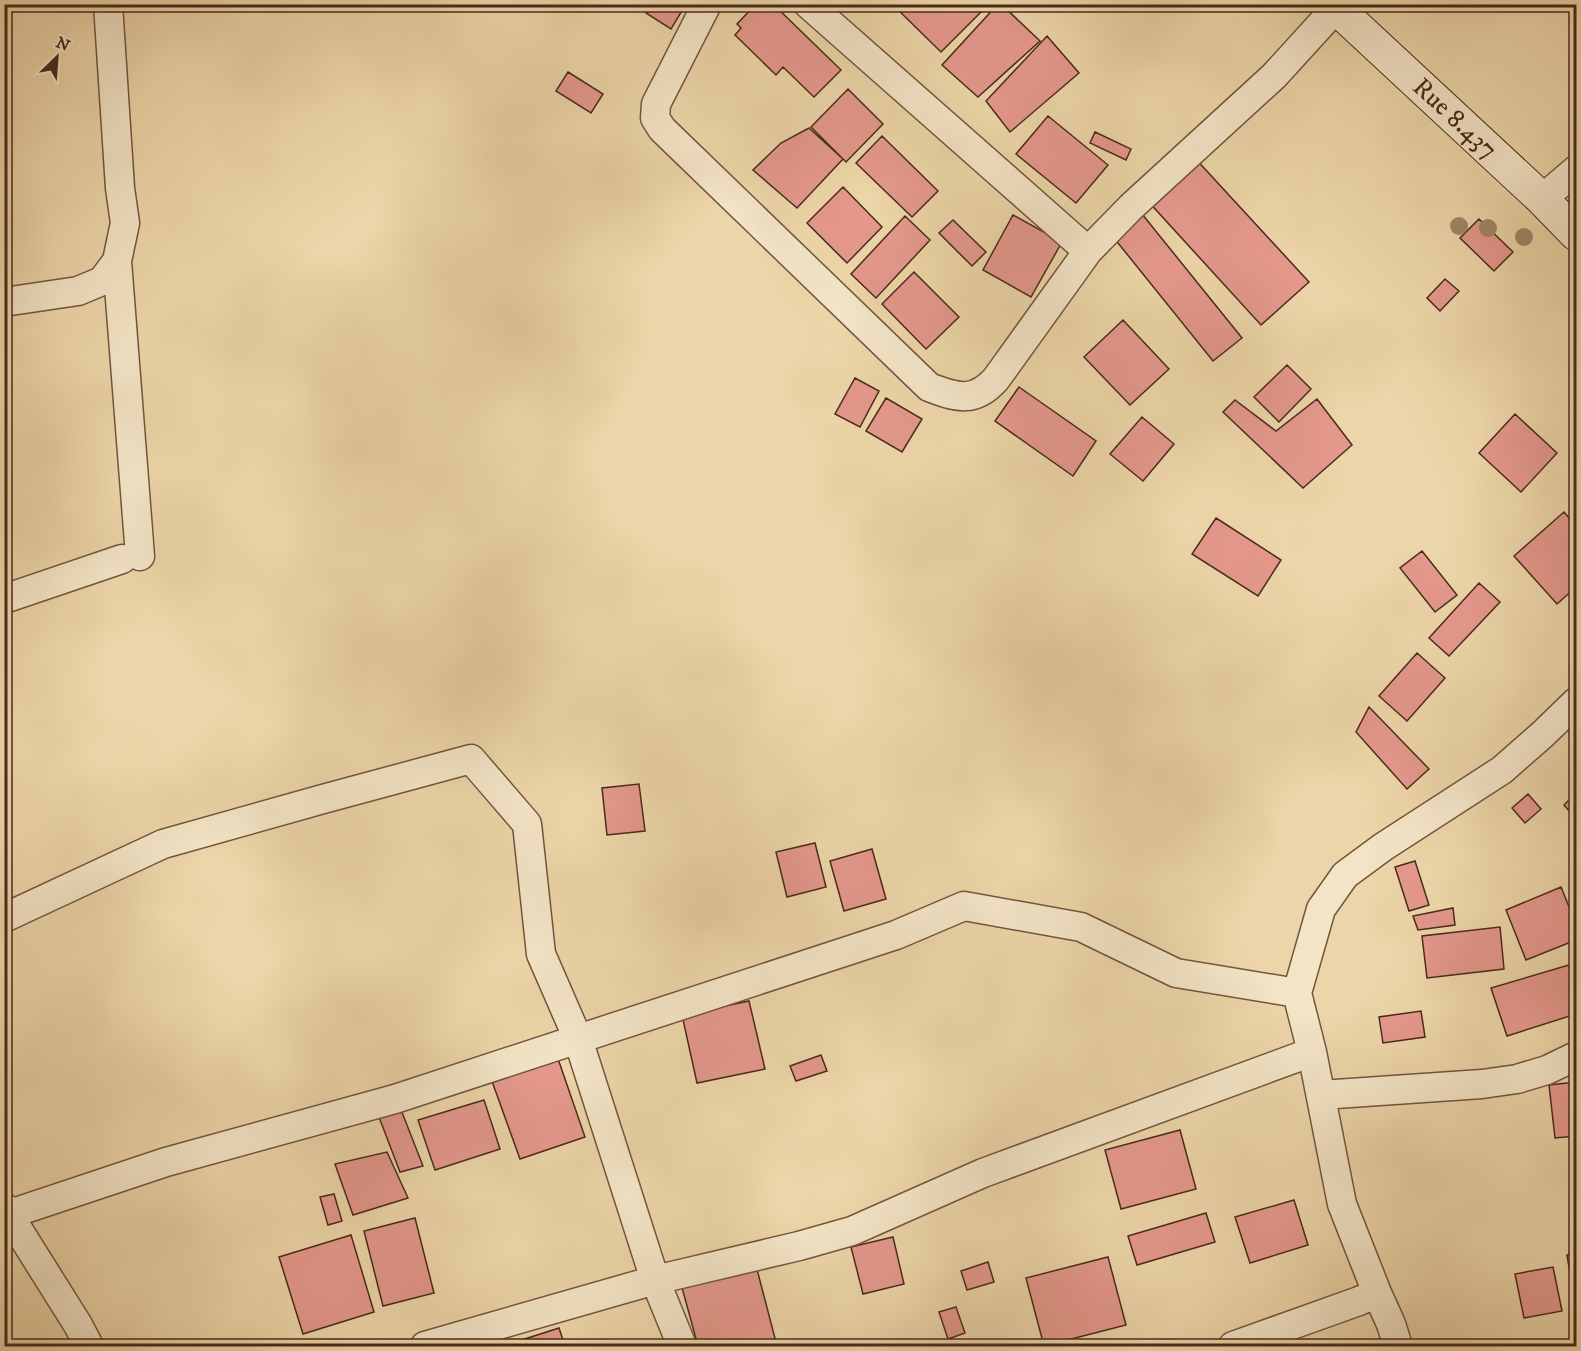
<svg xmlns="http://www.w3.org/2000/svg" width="1581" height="1351" viewBox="0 0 1581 1351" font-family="'IM FELL DW Pica',serif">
  <rect width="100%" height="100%" fill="#ecd5a8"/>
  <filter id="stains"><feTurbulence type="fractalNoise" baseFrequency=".00333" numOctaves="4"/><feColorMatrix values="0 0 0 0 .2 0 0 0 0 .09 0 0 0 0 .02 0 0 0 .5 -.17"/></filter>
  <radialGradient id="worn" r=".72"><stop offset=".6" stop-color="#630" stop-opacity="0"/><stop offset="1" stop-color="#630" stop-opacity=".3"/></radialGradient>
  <path fill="#e4988c" stroke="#492a1c" stroke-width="1.5" d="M651 4H686L671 29 646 13Z
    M756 4H773L841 70 814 97 783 67 776 75 735 35 741 28 737 24Z
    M892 4H989L941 52Z
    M998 4H1001L1040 41 978 97 942 65Z
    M1047 36 1079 73 1010 132 986 101Z
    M568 72 603 94 591 113 556 91Z
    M848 89 883 124 846 162 811 127Z
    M1048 116 1108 165 1076 203 1016 154Z
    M809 128 843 159 797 208 753 170 781 143Z
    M1095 132 1131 149 1126 160 1090 143Z
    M882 136 938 191 912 217 856 163Z
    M1193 156 1309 282 1261 325 1146 199Z
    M843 187 882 227 847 263 807 223Z
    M1142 214 1242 338 1213 361 1114 238Z
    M1013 215 1062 242 1031 297 983 270Z
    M905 216 930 240 876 298 851 274Z
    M1479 219 1513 252 1494 271 1460 238Z
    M953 220 986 252 972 266 939 233Z
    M914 272 959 317 926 349 882 304Z
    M1445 279 1459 291 1440 311 1427 298Z
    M1123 320 1169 369 1130 405 1084 357Z
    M1287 365 1311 389 1279 422 1254 397Z
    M855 378 879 391 860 427 835 414Z
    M1019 387 1096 441 1073 476 995 421Z
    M886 398 922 419 902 452 866 431Z
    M1317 399 1352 445 1303 488 1223 412 1235 400 1276 431Z
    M1515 414 1557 453 1521 492 1479 453Z
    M1142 417 1174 444 1143 481 1110 454Z
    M1564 512 1576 526V587L1557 604 1514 556Z
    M1216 518 1281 560 1258 596 1192 554Z
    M1422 551 1457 595 1435 612 1400 568Z
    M1479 583 1500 602 1449 656 1429 638Z
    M1417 653 1445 678 1407 721 1379 696Z
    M1369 707 1429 769 1407 789 1356 732Z
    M639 784 645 831 607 835 602 788Z
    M1576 793V819L1564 805Z
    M1528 794 1541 809 1525 823 1512 808Z
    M815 843 826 887 787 897 776 852Z
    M872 849 886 899 844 911 830 861Z
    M1415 861 1429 905 1409 911 1395 867Z
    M1561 887 1576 924V940L1526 960 1506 910Z
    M1453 908 1455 925 1418 930 1413 916Z
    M1500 927 1504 969 1427 978 1422 936Z
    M1569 965 1576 990V1014L1507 1036 1491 988Z
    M749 1001 765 1069 697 1083 682 1015Z
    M1421 1011 1425 1037 1383 1043 1379 1017Z
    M555 1050 585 1137 520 1159 489 1073Z
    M821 1055 827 1071 796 1081 790 1066Z
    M1576 1082V1136L1555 1138 1549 1085Z
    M396 1097 423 1166 400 1172 374 1104Z
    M484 1100 500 1149 435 1170 418 1120Z
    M1180 1130 1196 1189 1121 1209 1105 1150Z
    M387 1152 408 1198 353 1215 335 1164Z
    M334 1194 342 1221 328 1225 320 1197Z
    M1294 1200 1308 1245 1250 1263 1235 1217Z
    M1206 1213 1215 1242 1137 1265 1128 1236Z
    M415 1218 434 1293 383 1306 364 1231Z
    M351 1235 374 1312 303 1334 279 1257Z
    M893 1237 904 1284 863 1294 851 1247Z
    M1576 1253V1310L1567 1255Z
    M753 1254 777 1346H698L678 1273Z
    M1108 1257 1126 1325 1044 1346 1026 1278Z
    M988 1262 994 1282 967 1290 961 1271Z
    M1553 1267 1562 1311 1524 1318 1515 1274Z
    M956 1307 965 1333 948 1339 939 1312Z
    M559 1328 565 1346H503Z"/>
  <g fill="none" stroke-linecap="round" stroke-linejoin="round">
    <defs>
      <path id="minor" d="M108 4 120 188 125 223 117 261 140 556
        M707 4 656 104 655 118 662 129 929 387C957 398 975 403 996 379L1088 251 1131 207 1274 76 1336 8
        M808 4 1088 251
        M1542 199 1576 170
        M4 302 78 291 102 281 117 261
        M4 599 122 559
        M4 918 163 844 323 799 471 759 527 824 541 954 578 1039 655 1280 682 1346
        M1321 1095 1482 1084 1517 1079 1547 1070 1576 1056
        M4 1207 78 1325 89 1346
        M4 1216 166 1162 395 1099 896 935 964 906 1081 927 1176 973 1297 993
        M1377 1293 1391 1324 1398 1346
        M425 1346 655 1280 799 1246 852 1231 983 1173 1312 1052
        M1233 1346 1359 1301 1377 1293 1342 1204 1312 1052 1297 993 1321 909 1345 875 1383 847 1502 770 1543 734 1576 702"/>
      <g id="secondary">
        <path id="s1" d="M1332 4 1542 199 1576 234"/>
      </g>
    </defs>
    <use href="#minor" stroke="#72553f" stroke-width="31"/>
    <use href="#secondary" stroke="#492a1c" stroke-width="35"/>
    <use href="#minor" stroke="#f3e4c6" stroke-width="28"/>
    <use href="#secondary" stroke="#f3e4c6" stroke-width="33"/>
  </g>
  <g fill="#9e8767">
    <circle cx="1459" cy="226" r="9"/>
    <circle cx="1488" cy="228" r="9"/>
    <circle cx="1524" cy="237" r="9"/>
  </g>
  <g text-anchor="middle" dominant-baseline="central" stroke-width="4.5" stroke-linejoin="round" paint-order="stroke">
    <g font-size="26" fill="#492a1c" stroke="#f3e4c6">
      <text stroke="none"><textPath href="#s1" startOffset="168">Rue 8.437</textPath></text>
    </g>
  </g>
  <rect width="1581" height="1351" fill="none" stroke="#ecd5a8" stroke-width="24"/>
  <rect x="6" y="6" width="1569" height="1339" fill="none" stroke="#492a1c" stroke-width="3"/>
  <rect x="12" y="12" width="1557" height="1327" fill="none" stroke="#492a1c" stroke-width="1.5"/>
  <g transform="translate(57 57) rotate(25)" stroke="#f3e4c6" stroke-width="4.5" paint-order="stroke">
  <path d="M0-4.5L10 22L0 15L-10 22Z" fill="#492a1c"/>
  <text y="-9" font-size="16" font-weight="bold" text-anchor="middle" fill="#492a1c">N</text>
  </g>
  <rect width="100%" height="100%" filter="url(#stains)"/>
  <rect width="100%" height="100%" fill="url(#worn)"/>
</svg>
